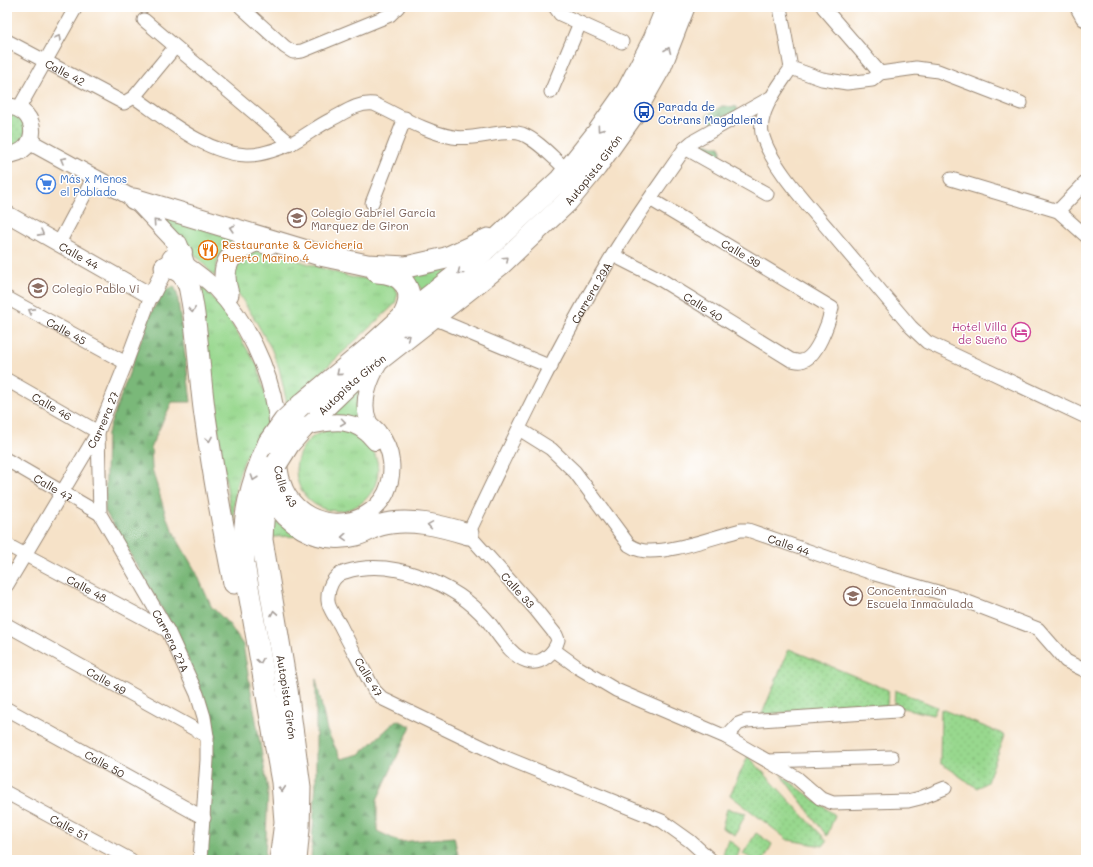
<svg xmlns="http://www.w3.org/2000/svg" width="1093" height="867" viewBox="0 0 1093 867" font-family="Mali,sans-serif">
  <defs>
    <pattern id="grass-tufts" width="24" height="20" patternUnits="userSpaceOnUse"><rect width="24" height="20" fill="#98d88e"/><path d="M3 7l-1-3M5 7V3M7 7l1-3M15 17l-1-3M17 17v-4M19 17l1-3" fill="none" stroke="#84ba7a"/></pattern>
    <pattern id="forest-firs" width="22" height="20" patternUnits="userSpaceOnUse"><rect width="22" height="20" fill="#7ab879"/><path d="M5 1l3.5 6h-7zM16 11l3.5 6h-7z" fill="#659663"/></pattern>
    <pattern id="park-dots" width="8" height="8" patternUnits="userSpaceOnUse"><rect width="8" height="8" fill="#98d88e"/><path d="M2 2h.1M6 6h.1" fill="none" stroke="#84ba7a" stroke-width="1.8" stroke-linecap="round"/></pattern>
  </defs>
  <rect width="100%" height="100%" fill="#fff"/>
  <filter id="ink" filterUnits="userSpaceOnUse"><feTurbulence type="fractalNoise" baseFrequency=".025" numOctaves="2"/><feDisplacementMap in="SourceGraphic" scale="8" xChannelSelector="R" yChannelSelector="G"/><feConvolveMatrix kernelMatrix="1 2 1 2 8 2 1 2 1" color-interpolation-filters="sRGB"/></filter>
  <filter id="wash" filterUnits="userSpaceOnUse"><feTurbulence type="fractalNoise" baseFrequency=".012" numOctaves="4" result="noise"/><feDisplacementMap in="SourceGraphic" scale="16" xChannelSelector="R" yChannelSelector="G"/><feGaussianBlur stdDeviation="0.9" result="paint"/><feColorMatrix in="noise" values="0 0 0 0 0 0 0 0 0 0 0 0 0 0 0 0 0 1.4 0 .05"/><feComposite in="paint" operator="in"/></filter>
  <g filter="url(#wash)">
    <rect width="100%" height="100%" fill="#f6e2c8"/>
    <path fill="url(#grass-tufts)" stroke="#6a8156" d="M156 211 235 240C221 250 216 260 215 277Z
      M256 249 287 257 350 277 391 281 398 293 395 304 287 404 279 368 271 348 254 318 233 285V261Z
      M457 262 421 296V288L406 273Z
      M195 277 223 310 257 365 272 418C266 424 262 431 257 438 234 471 232 502 235 541Z
      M365 380 364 424 320 419Z
      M296 470a41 41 0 1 1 82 0a41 41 0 1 1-82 0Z
      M271 513 280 525 305 536 268 537Z"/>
    <path fill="url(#forest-firs)" stroke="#5a714c" d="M722 106 737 107 738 113 723 116V121L714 125 706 116Z
      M706 143 714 146H720L721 152 718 162 697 153 699 146Z
      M174 286 177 293 191 402H172L151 446 152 469 166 516 177 539 196 572 211 606 229 624 243 645 268 790 265 860H204L208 708 179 638 105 511 107 434 151 313 163 292Z
      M316 679 327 731 341 759 360 754 397 720 411 726 377 800V831L400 842 454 837 459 860H311L316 781Z"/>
    <path fill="url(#park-dots)" stroke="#6a8156" d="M7 112 17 114 25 124V141L7 150Z
      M789 649 888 690 887 706 762 714Z
      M895 690 937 707 933 715 894 706Z
      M941 709 1005 735 987 782 977 788 940 763Z
      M748 756 827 841 823 846 788 840 730 795Z
      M781 775 835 815 827 836Z
      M727 809 746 813 735 835 722 828Z
      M756 833 772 844 764 860H755L743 854Z
      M728 839 740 849 736 860H731L723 854Z"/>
  </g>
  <g filter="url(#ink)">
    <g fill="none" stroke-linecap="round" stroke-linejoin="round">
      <defs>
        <g id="minor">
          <path d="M241 7 285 47 293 52 302 51 390 15 398 7"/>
          <path d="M555 7 560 14 622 42"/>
          <path d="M780 7 791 68C780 85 758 111 762 133 769 164 808 205 829 230 856 262 884 295 911 327L927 342 1086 417"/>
          <path d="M823 7 880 73"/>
          <path d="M144 20 291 144"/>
          <path id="s1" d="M7 41 124 103 134 97 175 47"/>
          <path d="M791 68 822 79 847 83 872 80 880 73 916 68 938 71 1021 103"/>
          <path d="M551 92 580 23"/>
          <path d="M134 97C166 119 205 153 246 155 260 156 278 149 290 144 304 137 316 127 330 120 344 113 358 102 374 104 400 116 425 132 453 137 474 141 505 128 522 134 539 141 554 159 567 170"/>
          <path d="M19 108 76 7"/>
          <path d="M685 148 767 194"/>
          <path d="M951 179 1058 211 1086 236"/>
          <path d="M372 203 405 118"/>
          <path d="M1058 211 1086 182"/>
          <path d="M59 243 94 177"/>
          <path id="s2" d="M613 255 658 278 791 360C794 360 798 362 801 361 817 359 829 321 832 308L650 199"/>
          <path id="s3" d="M7 298 126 363"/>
          <path d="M431 317 551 367"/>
          <path id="s4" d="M7 380 98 432 100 514 168 631 197 694 204 717 207 736V760L200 860"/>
          <path id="s5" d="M519 429 551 449 575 472 629 545C632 547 636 549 640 550 663 556 717 536 741 530H748L875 574 955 597 1038 629 1066 661 1086 671"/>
          <path id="s6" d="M7 460 100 514"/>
          <path id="s7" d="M7 545 168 631"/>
          <path id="s8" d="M7 585 98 432 126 363 151 296"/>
          <path id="s9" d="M7 625 207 736"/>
          <path d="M554 650 579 668 616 690 726 737 797 778 820 798 833 803 908 801 920 798 945 788"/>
          <path id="s10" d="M7 709 204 818"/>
          <path d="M726 737 738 724 746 721 897 711"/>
          <path d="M768 761 892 757"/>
          <path id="s11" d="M7 793 131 860"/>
          <path id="s12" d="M711 860 690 841 662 821 499 755 383 699 374 690C363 668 351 647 340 625 336 618 328 608 328 601 327 589 333 575 345 572 392 557 456 584 487 620 498 633 510 656 527 661 541 666 555 652 558 640L556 635 536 610 468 534C511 444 554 352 606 266 630 225 658 187 685 148L692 142 770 98"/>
        </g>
        <g id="tertiary">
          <path d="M7 106C41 109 40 154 7 155"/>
          <path d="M30 142 134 199 184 252"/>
          <path id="s13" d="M7 214 151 296 171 257"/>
          <path id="s14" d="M179 263 185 264C195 271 206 279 215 288 246 320 269 368 276 412 280 438 274 472 288 495 310 531 366 531 386 493 395 473 393 450 379 433 377 429 371 426 369 422 360 403 370 378 380 362"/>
          <path d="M304 427C333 421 355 416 375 442"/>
        </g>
        <g id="trunk">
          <path d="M1081 7 1086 16"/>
          <path d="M134 199 320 255 367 265 406 267 446 258 488 239"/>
          <path d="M177 245C198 297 197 360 205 416 213 472 223 528 234 583"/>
          <path d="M165 267C177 268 184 273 188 284"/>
          <path d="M377 272C405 273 417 292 403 317"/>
          <path d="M228 294C219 264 230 252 257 240L268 244"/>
          <path d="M302 404 369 348 403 317 469 265 560 180 598 132 627 91 654 39 667 7"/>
          <path id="s15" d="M304 427 352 381 500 265 567 202 596 167 633 115 661 66 684 7"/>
          <path d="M269 442C250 484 242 518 244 564L282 782 285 822 280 860"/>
          <path id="s16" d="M277 463C265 487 263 514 262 540L287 690 300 787 299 829 296 860"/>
          <path d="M267 489C284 522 317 545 356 535 365 533 372 527 381 525 408 517 442 526 468 534"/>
        </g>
      </defs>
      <use href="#minor" stroke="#988673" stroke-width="15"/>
      <use href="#tertiary" stroke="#988673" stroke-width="18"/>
      <use href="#trunk" stroke="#988673" stroke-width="23"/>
      <use href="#minor" stroke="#fff" stroke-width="13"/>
      <use href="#tertiary" stroke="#fff" stroke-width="16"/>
      <use href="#trunk" stroke="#fff" stroke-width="21"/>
      <defs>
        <path id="trunk-bridge" d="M269 442 284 421 302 404
          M277 463 289 444 304 427"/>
      </defs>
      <use href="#trunk-bridge" stroke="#988673" stroke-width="23" stroke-linecap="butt"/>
      <use href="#trunk-bridge" stroke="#fff" stroke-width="21"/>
    </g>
    <defs><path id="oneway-chevron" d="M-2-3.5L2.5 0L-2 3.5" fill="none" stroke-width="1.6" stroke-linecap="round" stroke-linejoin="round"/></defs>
    <g stroke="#a79f9a">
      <use href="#oneway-chevron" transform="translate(58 38) rotate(-61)"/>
      <use href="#oneway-chevron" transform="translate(668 50) rotate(-68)"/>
      <use href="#oneway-chevron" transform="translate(600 129) rotate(126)"/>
      <use href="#oneway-chevron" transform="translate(63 160) rotate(-151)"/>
      <use href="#oneway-chevron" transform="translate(156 222) rotate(-133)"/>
      <use href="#oneway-chevron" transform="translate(232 228) rotate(-163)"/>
      <use href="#oneway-chevron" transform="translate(41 233) rotate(29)"/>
      <use href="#oneway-chevron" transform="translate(506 259) rotate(-43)"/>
      <use href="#oneway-chevron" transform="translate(460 272) rotate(142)"/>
      <use href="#oneway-chevron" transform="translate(192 310) rotate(83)"/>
      <use href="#oneway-chevron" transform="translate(31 311) rotate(-151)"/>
      <use href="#oneway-chevron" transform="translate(407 337) rotate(-39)"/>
      <use href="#oneway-chevron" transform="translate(339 373) rotate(140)"/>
      <use href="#oneway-chevron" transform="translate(343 422) rotate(8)"/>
      <use href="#oneway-chevron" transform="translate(209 439) rotate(80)"/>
      <use href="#oneway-chevron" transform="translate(254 478) rotate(109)"/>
      <use href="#oneway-chevron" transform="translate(430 525) rotate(-171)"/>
      <use href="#oneway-chevron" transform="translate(344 537) rotate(176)"/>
      <use href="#oneway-chevron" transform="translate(274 613) rotate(-100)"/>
      <use href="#oneway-chevron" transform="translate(260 661) rotate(81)"/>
      <use href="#oneway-chevron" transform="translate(282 789) rotate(85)"/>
    </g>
  </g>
  <defs>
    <symbol id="bus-ring" viewBox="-11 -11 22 22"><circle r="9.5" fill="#fff" stroke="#1a4fb4" stroke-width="1.5"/><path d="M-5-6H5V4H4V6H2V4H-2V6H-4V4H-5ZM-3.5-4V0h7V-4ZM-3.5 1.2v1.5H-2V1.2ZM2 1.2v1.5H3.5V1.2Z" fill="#1a4fb4"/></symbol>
    <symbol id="supermarket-ring" viewBox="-11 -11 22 22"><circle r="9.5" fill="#fff" stroke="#3f7fe0" stroke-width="1.5"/><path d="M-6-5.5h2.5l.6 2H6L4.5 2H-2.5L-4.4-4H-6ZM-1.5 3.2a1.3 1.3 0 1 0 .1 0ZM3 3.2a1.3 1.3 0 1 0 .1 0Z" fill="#3f7fe0"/></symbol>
    <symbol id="school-ring" viewBox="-11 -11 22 22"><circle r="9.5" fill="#fff" stroke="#8d6e63" stroke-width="1.5"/><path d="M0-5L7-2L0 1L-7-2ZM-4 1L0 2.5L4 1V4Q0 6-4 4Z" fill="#8d6e63"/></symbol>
    <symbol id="restaurant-ring" viewBox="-11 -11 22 22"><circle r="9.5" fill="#fff" stroke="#e8710a" stroke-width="1.5"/><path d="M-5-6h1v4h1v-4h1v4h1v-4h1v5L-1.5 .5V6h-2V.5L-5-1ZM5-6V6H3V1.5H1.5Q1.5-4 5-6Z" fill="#e8710a"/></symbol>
    <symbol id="hotel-ring" viewBox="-11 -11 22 22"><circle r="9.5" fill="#fff" stroke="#d1479c" stroke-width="1.5"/><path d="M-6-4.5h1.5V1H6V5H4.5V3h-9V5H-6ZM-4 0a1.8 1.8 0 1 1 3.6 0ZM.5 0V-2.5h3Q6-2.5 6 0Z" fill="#d1479c"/></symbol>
  </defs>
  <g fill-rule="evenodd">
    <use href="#bus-ring" x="633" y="101" width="22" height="22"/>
    <use href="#supermarket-ring" x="35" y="173" width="22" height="22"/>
    <use href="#school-ring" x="286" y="207" width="22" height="22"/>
    <use href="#restaurant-ring" x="197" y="239" width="22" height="22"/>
    <use href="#school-ring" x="27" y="277" width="22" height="22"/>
    <use href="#hotel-ring" x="1010" y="321" width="22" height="22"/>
    <use href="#school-ring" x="842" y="585" width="22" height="22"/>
  </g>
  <g text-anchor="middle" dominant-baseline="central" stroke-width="3" stroke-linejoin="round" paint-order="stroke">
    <g font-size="11" fill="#3b2a1e" stroke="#fff">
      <text stroke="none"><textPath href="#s1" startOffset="66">Calle 42</textPath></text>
      <text stroke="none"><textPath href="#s15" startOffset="388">Autopista Girón</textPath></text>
      <text transform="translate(741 253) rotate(31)">Calle 39</text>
      <text stroke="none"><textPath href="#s13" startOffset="83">Calle 44</textPath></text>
      <text stroke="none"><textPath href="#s12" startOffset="1184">Carrera 29A</textPath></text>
      <text stroke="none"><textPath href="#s2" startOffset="104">Calle 40</textPath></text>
      <text stroke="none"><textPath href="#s3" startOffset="68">Calle 45</textPath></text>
      <text stroke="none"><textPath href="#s15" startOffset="64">Autopista Girón</textPath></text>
      <text stroke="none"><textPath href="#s4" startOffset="52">Calle 46</textPath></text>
      <text stroke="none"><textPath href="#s8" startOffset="191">Carrera 27</textPath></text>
      <text stroke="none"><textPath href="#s14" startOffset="260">Calle 43</textPath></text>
      <text stroke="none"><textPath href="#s6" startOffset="54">Calle 47</textPath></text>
      <text stroke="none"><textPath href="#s5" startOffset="328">Calle 44</textPath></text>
      <text stroke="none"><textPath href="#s7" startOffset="91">Calle 48</textPath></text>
      <text transform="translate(518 590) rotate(48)">Calle 33</text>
      <text stroke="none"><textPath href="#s4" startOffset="332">Carrera 27A</textPath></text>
      <text transform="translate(369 677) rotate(59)">Calle 47</text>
      <text stroke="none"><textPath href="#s9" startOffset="114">Calle 49</textPath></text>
      <text stroke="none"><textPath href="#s16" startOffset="238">Autopista Girón</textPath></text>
      <text stroke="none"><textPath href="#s10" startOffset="112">Calle 50</textPath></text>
      <text stroke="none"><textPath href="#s11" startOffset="71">Calle 51</textPath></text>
    </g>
    <g font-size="11" fill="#164399" stroke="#fff" text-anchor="start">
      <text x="658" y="106">Parada de<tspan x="658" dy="13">Cotrans Magdalena</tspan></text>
    </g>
    <g font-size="11" fill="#366cbe" stroke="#fff" text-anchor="start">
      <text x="60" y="178">Más x Menos<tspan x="60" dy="13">el Poblado</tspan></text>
    </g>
    <g font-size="11" fill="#785e54" stroke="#fff" text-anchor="start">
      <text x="311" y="212">Colegio Gabriel Garcia<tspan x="311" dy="13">Marquez de Giron</tspan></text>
      <text x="52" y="288">Colegio Pablo Vi</text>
      <text x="867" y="590">Concentración<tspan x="867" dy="13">Escuela Inmaculada</tspan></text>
    </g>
    <g font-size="11" fill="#c56008" stroke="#fff" text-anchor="start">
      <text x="222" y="244">Restaurante &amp; Cevicheria<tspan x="222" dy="13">Puerto Marino 4</tspan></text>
    </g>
    <g font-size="11" fill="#b23c85" stroke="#fff" text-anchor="end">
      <text x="1007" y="326">Hotel Villa<tspan x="1007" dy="13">de Sueño</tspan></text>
    </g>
  </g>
  <rect width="1093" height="867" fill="none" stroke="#fff" stroke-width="24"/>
</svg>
